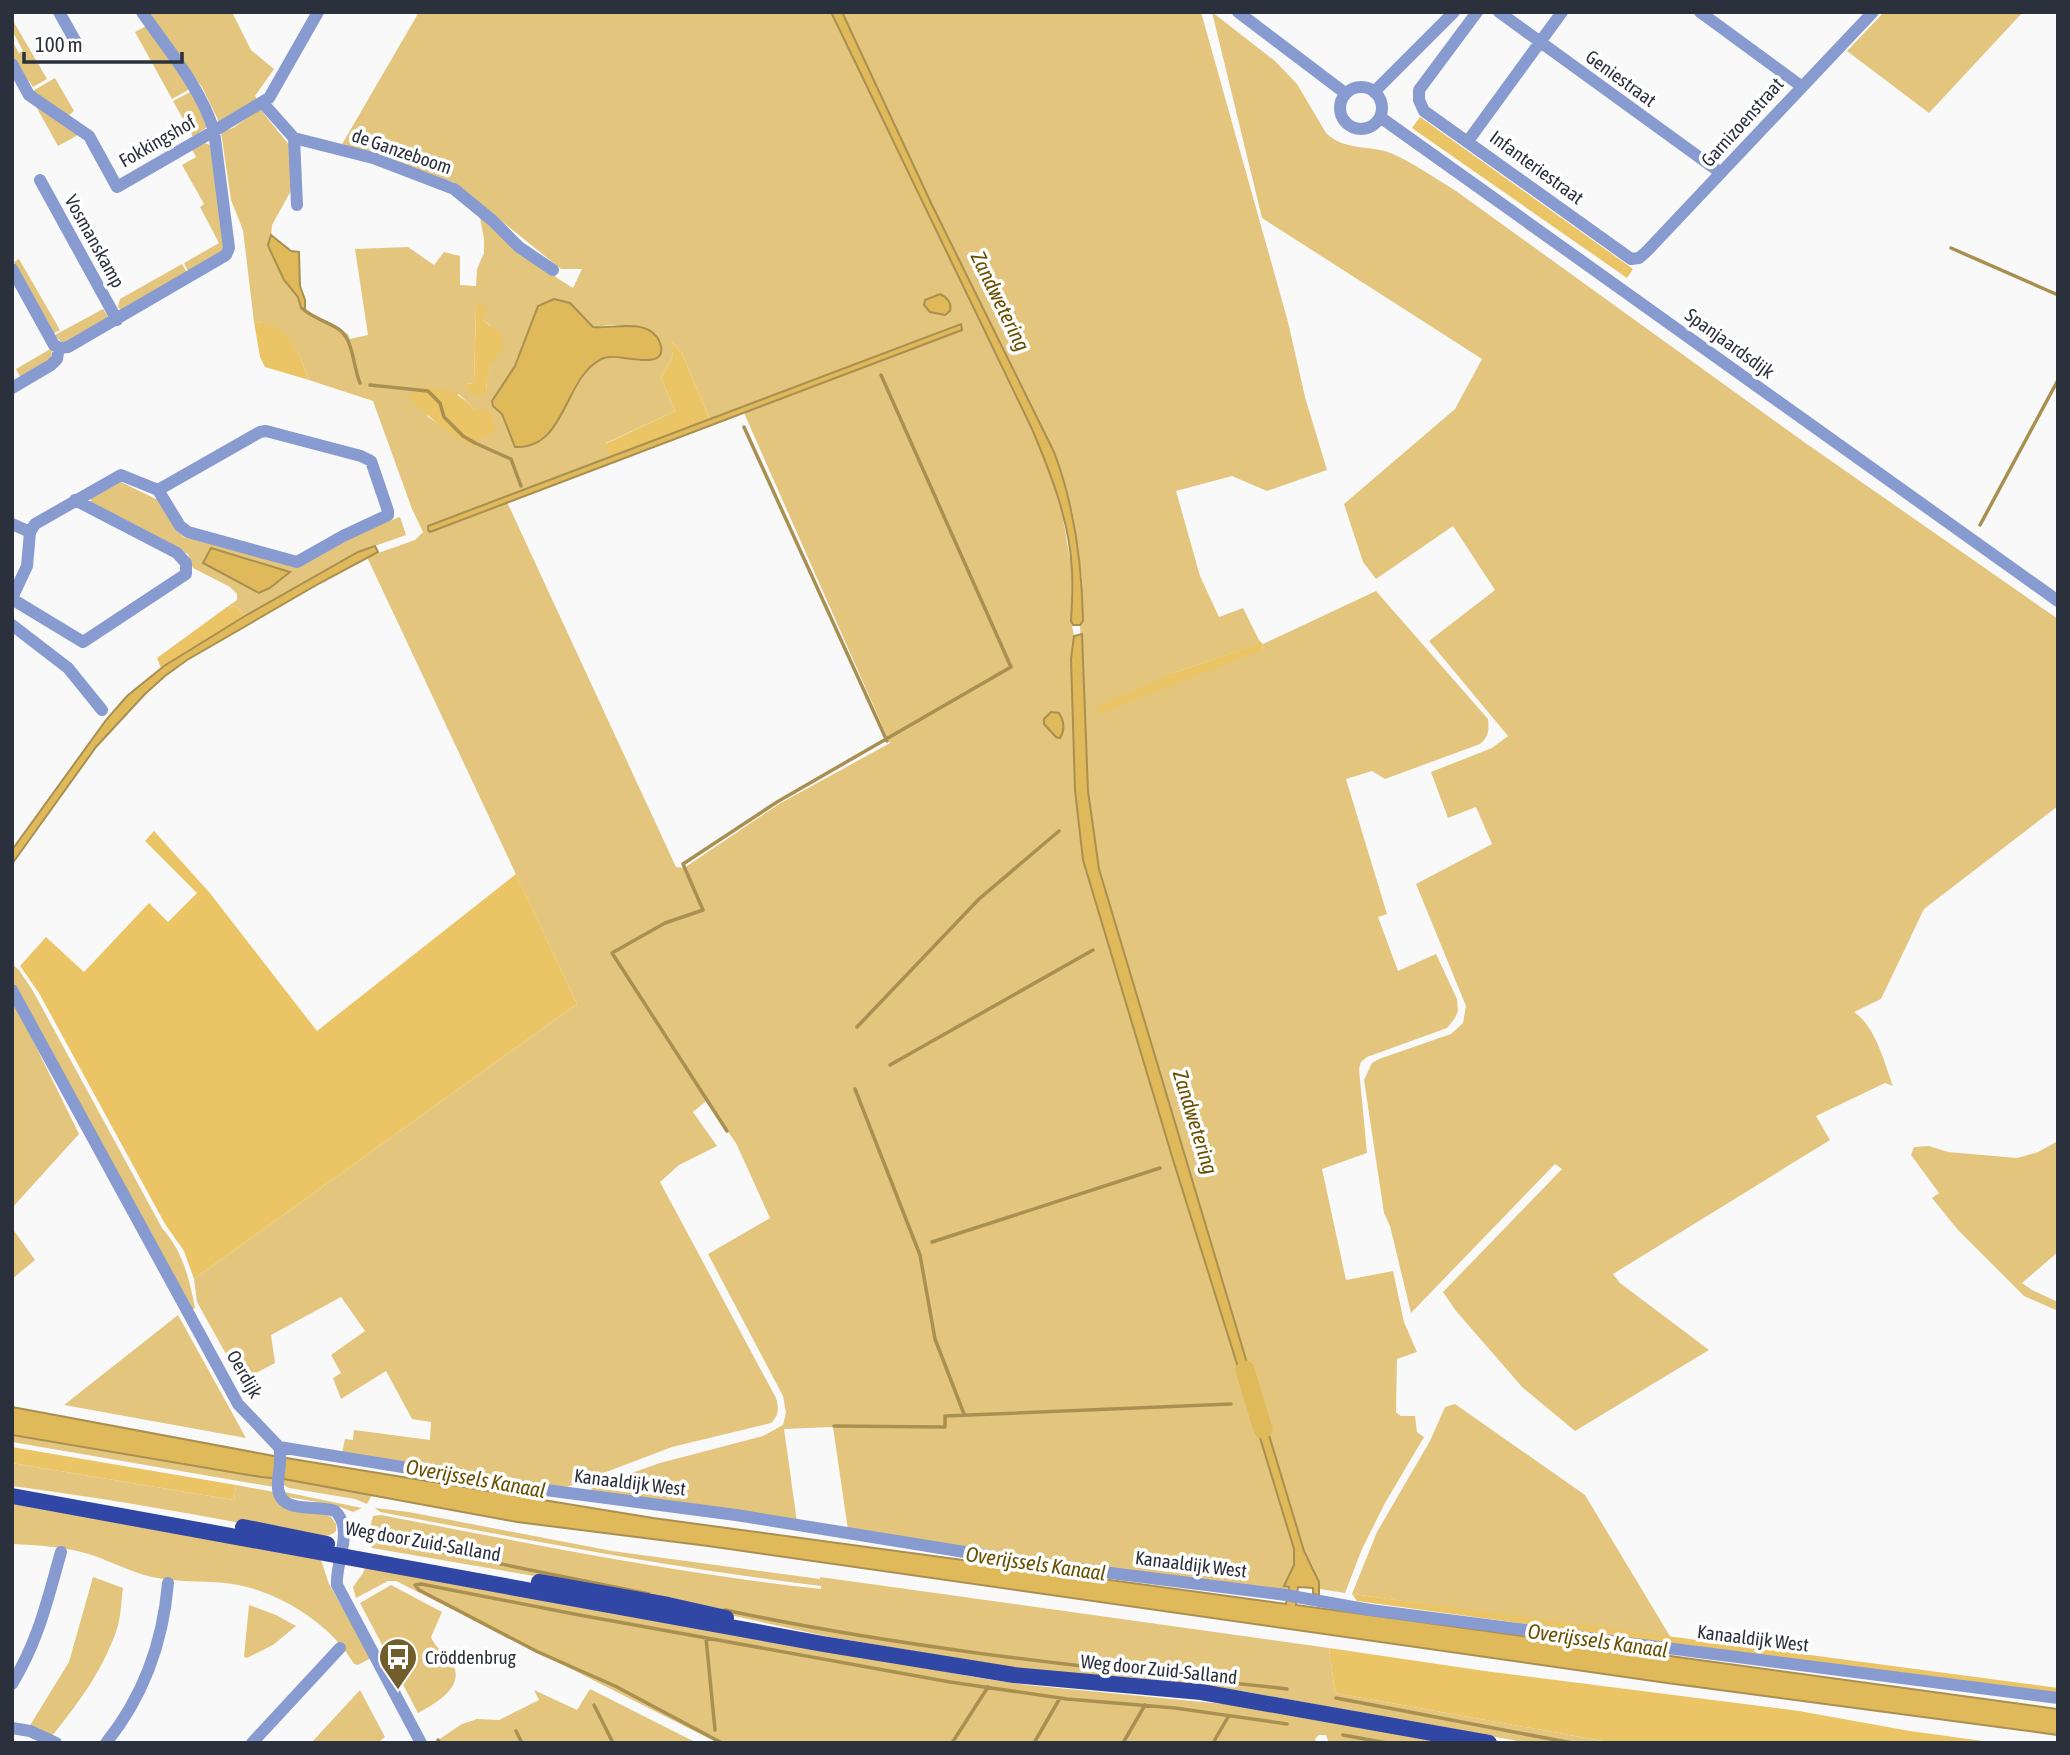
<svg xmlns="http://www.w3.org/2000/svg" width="2070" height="1755" viewBox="0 0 2070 1755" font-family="'Asap Condensed',sans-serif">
  <rect width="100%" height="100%" fill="#f9f9f9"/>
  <path fill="#e3c57e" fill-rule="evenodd" d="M149 12H232L251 50 274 69 255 96 257 99 219 122 203 89Z
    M419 12H831L1032 429 1051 474 1062 513 1072 570 1071 621 1074 636 1071 659 1075 790 1083 860 1294 1549V1565L1284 1586 1287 1588V1591L1153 1574 848 1530 833 1427 784 1429 797 1522 591 1492 592 1487 660 1463 763 1436 783 1425 786 1413 783 1396 708 1254 770 1218 736 1143 706 1101 693 1112 717 1146 679 1165 660 1182 776 1398C779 1409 779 1415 771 1423L672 1447 564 1488 342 1453 345 1439 353 1440 354 1430 430 1440 431 1422 412 1419 386 1371 341 1399 333 1378 341 1373 331 1355 365 1331 341 1297 271 1335 275 1363 241 1381 197 1302 194 1279 577 1004 367 557 415 540 423 532 412 509 373 401 309 380C299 352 288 323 254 322L243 230 231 200 221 132 233 128 260 109 290 146 292 189 272 225 271 238 268 245 270 250 298 297 301 308 348 334 350 339 368 335 355 249 408 247 434 265 444 252 460 256V285L476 286 477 269 484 253V239L479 212 543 263 557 278 573 288 582 269H561L453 182 341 146ZM554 299 580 313 593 327 613 325 634 327 641 361 610 356 595 363 586 371 571 397 515 447 502 414 501 386 515 366 538 306ZM476 305 483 320 490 325 494 358 486 378 487 391 465 384 474 383ZM961 324 962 330 744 413 890 743 779 804 684 868 676 867 507 502 430 532 428 530V526L610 457 606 443 675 411 661 378 673 356 671 341 682 353 710 420ZM459 394 475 410 463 440 427 416Z
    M842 12H1201L1288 322 1305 397 1327 470 1267 491 1232 476 1176 491 1200 576 1219 617 1243 608 1259 640V644L1173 673 1262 650 1263 644 1376 591 1488 719C1489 730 1489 737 1480 744L1385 779 1372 771 1346 779 1387 914 1378 917 1398 971 1436 954 1457 999 1458 1011 1455 1018 1447 1028 1367 1057 1361 1062 1359 1069 1367 1153 1322 1169 1346 1280 1393 1271 1404 1322 1417 1352 1397 1359 1396 1412 1401 1416H1415L1417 1432 1424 1437 1385 1503 1362 1549 1345 1593 1320 1589 1313 1567 1304 1551 1099 869 1088 791 1080 625 1083 621 1082 578 1072 510 1054 452 932 205Z
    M1212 12 1275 61 1297 84 1326 133C1346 152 1370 144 1393 154 1415 164 1435 178 1456 191L1804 442 2058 619V806L1924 909 1881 999 1854 1012C1876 1027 1884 1062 1893 1086L1885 1083 1816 1116 1830 1140 1613 1274 1620 1283 1709 1350 1575 1431 1523 1388 1456 1311 1443 1292 1562 1169 1555 1164 1411 1313 1390 1226 1384 1213 1364 1080 1372 1063 1379 1059 1451 1034 1463 1023 1466 1006 1416 884 1492 844 1476 807 1448 818 1431 772 1492 748 1508 736 1429 641 1495 590 1453 526 1376 579 1363 562 1344 504 1455 409 1482 359 1262 218Z
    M1884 12H2023L1929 113 1847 51Z
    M12 19 47 79 33 87 29 81 26 82 12 59V41L19 53 23 51 14 34 12 35Z
    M146 26 190 89 172 99 135 32Z
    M55 78 74 111 68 116 31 92Z
    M192 91 207 127 193 137 173 101Z
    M33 101 78 135 58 146Z
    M202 142 210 145 224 247 223 251 189 273 184 263 219 243 200 207 204 204 182 165 196 157 191 148Z
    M19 259 60 330 54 333 14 262Z
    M182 264 188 274 121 311 118 307 120 299Z
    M103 309 109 318 67 342 60 341 55 335Z
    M52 348 51 360 21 378 16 369Z
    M121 482 158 500 177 531 184 537 297 566 351 535 400 517 406 535 375 546 318 574 245 616 236 606 227 607 237 600V594L230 587 193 568 188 554 91 503V498Z
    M12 964 19 970 33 991 162 1228C183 1252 189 1277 195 1308L191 1311 12 980Z
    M12 998 79 1134 12 1208Z
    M2058 1141V1252L2022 1283 2032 1290 2058 1302V1311L2024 1296 1958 1230 1932 1198 1939 1193 1911 1155 1914 1147 1929 1146 1948 1152 2017 1158 2038 1152Z
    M12 1228 35 1260 12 1279Z
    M178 1315 246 1438 64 1405Z
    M1455 1404 1585 1495 1671 1638 1352 1594 1377 1532 1430 1441 1445 1407Z
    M12 1435 273 1478 274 1487 12 1442Z
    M12 1463 234 1500 236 1485 274 1492 331 1517 336 1524V1531C326 1542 298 1534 284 1531 194 1514 104 1498 12 1486Z
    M282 1476 285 1479 372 1495 367 1504 355 1499 289 1488 282 1484Z
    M284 1492 362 1508 353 1512 335 1505 288 1497Z
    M12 1501 321 1560 329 1584 371 1658 358 1665 354 1664C332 1625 281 1593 238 1585 210 1579 181 1584 152 1577 131 1572 112 1562 92 1555 67 1547 38 1545 12 1544Z
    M375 1508 409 1512 612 1551 820 1579V1577L1329 1648 1335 1693 1614 1743H1529L1242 1691 1163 1680 1027 1670 830 1637 610 1589 372 1548C369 1537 369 1529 373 1516L381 1515C527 1543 673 1573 821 1589V1586C673 1568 527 1540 380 1512Z
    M366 1565 974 1677 1027 1685 1234 1705 1449 1743H1329L1326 1735H1319L1315 1739 1317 1743H718L396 1581H388L356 1598 353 1587 363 1573Z
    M93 1577 123 1588C121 1602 121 1618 116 1632 102 1671 78 1704 52 1736L29 1727 69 1662Z
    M391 1585 442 1612 431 1637C435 1647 443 1652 449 1659 470 1684 437 1703 418 1713L360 1603Z
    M249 1605 276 1615 296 1626 273 1645 247 1658 244 1657Z
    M590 1689 697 1743H440L438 1740 462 1724 477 1719 499 1720 539 1700 534 1690 577 1710Z
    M360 1690 385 1737 378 1743H311Z"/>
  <path fill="#ebc466" d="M1420 117 1633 269 1627 278 1412 128Z
    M476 305 486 307 483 320 501 334 503 347C492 362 485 373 487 391L483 396 472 394 464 384 474 383Z
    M254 322C290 323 298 351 309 380L265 367 260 357Z
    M670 340 682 353 710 420 610 457 605 444 675 411 661 378 673 356Z
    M422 387C448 388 457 391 475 410H488L493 418 495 431 469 444C446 431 426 415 408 397Z
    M236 606 245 616 161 668 157 658 227 607Z
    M1259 640 1263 644 1262 650 1096 715 1097 707 1173 673 1258 644Z
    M154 831 209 892 317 1031 516 874 577 1004 194 1279 184 1251 165 1224 39 993 20 966 46 937 84 972 149 903 168 922 197 893 145 841Z
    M12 1447 236 1485 234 1500 12 1463Z
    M1352 1594 2058 1688V1696L1357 1601Z
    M1329 1648 1485 1671 1799 1711 1910 1731 1998 1743H1614L1335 1693Z"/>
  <path fill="#dfb95a" stroke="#a99051" stroke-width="2" d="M831 12H842L932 205 1054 452C1075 507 1082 563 1083 621L1080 625H1073L1071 621C1072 605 1073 588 1072 571 1070 522 1051 474 1032 429Z
    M271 235 291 251 299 252 300 286 305 300V309L301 308 298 297 284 280 270 250 268 245Z
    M940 294C947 297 952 303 950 311L945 315 930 312 924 305 925 300Z
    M554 299 570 303 593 327C613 329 651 317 660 343 670 372 622 355 610 357 600 357 589 367 584 374 563 401 557 449 515 447L502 414 493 406 492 401 515 366 538 306Z
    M961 324 962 330 430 532 428 530V526Z
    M375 546 378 552 320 583 187 660 165 676 145 694 96 747 12 864V850L106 720 127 696 164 666 245 616 358 552Z
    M211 548 290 572 270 588 259 593 203 563Z
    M1082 634 1088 791 1099 869 1256 1393 1247 1396 1174 1163 1083 860 1075 790 1071 659 1074 636Z
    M1051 712 1059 713C1064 721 1065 730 1060 738L1056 737 1044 724V719Z
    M1259 1402 1304 1551 1319 1582V1595L1313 1594V1588L1298 1587 1296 1605 2058 1709V1735L1667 1683 708 1546 517 1522 284 1479 282 1475 272 1478 261 1477 12 1435V1407L274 1456 653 1518 1286 1604 1289 1587 1284 1586 1294 1565V1549L1250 1405Z"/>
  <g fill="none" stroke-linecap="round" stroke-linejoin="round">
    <path stroke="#a99051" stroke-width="3.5" d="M1951 248 2058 295
      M303 309C314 319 332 323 341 331 354 343 353 367 360 383
      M370 385 428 391 440 403 444 417 463 436 475 443 511 459 521 486
      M744 427 887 741
      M1980 525 2058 380
      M857 1027 979 899 1059 831
      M890 1065 1093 950
      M855 1089 920 1255 935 1339 964 1414
      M727 1131 612 953 665 923 703 910 683 864 777 802 1011 667 881 375
      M932 1242 1160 1168
      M834 1426 945 1427V1416L1231 1404
      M422 1548 649 1594
      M725 1610C911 1650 1099 1668 1287 1689
      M706 1638 715 1730
      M1336 1698 1572 1743
      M594 1705 613 1743
      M516 1731 522 1743
      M1343 1735 1387 1743
      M438 1740 440 1743
      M722 1743 615 1686 538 1652 419 1590 415 1585 421 1584 574 1614 950 1682 1067 1699 1175 1708 1287 1724
      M952 1743 988 1687
      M1034 1743 1060 1698
      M1123 1743 1145 1705
      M1213 1743 1228 1717"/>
    <path stroke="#dfb95a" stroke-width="19" d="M1245 1370 1263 1429"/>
    <path stroke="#889bd0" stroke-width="12" d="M59 12 78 46
      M1238 12 1345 93
      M1477 12 1419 90V100L1424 111 1631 259 1639 258 1646 252 1873 12
      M1499 12 1721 173
      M1700 12 1801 86
      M12 64 29 95 89 136 117 187 214 131C200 86 168 50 142 12
      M1340 108a21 21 0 1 1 42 0a21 21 0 1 1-42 0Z
      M1374 92 1454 12
      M262 102 294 138 373 158 454 189 493 221 519 247 553 270
      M1380 117 2058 601
      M294 138 297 205
      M1468 141 1562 12
      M40 180 117 320
      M12 269 54 345 59 348
      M12 388 51 365 57 359 59 348 68 347 226 255 229 248 214 131 269 98 318 12
      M266 431 361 456 371 461 388 511V515L343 536 297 562 188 532 180 526 158 490 260 432Z
      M12 524 30 532
      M12 598 27 566 30 532 35 524 121 475 158 490
      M12 599 83 642 186 574V563L177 553 75 500
      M12 625 68 668 102 710
      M12 990 238 1404 279 1447C282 1458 279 1470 278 1481 275 1516 312 1504 335 1511 355 1530 335 1561 337 1585L421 1743
      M279 1447 538 1489 736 1515 1039 1564 1286 1595 1370 1610 2058 1698
      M12 1684C39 1639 47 1601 61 1552
      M12 1728 30 1731 56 1743
      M106 1743C143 1697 163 1642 168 1583
      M252 1743 340 1648"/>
    <path stroke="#3147a5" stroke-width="16" d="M12 1496 823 1644 1014 1675 1201 1692 1489 1743
      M243 1527 327 1544
      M539 1582 668 1605 726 1618"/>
  </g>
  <defs>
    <symbol id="bus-pin" viewBox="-11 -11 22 30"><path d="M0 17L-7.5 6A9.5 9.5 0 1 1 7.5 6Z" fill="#725e2d" stroke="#fff"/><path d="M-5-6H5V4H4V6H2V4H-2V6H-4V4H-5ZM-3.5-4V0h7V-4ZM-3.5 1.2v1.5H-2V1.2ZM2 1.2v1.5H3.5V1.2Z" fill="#fff"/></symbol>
  </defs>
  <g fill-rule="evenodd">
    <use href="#bus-pin" x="376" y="1635" width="44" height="60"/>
  </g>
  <g text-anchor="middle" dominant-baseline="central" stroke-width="7" stroke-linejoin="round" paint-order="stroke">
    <g font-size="19" fill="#2b303d" stroke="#fff">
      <text transform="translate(1621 78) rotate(36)">Geniestraat</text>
      <text transform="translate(1742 122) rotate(-48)">Garnizoenstraat</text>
      <text transform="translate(157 141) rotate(-30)">Fokkingshof</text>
      <text transform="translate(402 151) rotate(19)">de Ganzeboom</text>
      <text transform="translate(1537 167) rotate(36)">Infanteriestraat</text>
      <text transform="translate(95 241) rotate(61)">Vosmanskamp</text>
      <text transform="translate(1730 343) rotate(36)">Spanjaardsdijk</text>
      <text transform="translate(245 1374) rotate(60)">Oerdijk</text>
      <text transform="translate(630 1482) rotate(7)">Kanaaldijk West</text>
      <text transform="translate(423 1541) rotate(10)">Weg door Zuid-Salland</text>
      <text transform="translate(1191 1564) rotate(7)">Kanaaldijk West</text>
      <text transform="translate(1753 1638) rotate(7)">Kanaaldijk West</text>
      <text transform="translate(1159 1669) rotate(6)">Weg door Zuid-Salland</text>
    </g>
    <g font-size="19" fill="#2b303d" stroke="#fff" text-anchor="start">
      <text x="425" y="1657">Cröddenbrug</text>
    </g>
    <g font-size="21" font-style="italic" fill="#694f00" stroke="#fff">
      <text transform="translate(1001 301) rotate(64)">Zandwetering</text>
      <text transform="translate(1196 1122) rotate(73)">Zandwetering</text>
      <text transform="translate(476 1478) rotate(10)">Overijssels Kanaal</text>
      <text transform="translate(1036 1563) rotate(8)">Overijssels Kanaal</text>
      <text transform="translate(1598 1640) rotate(8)">Overijssels Kanaal</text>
    </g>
  </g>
  <rect width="2070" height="1755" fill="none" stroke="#2b303d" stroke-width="28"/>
  <path d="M24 52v10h158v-10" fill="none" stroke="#2b303d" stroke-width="3.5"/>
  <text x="35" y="52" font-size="21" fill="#2b303d" stroke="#ffffff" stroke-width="5" paint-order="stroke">100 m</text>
</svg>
